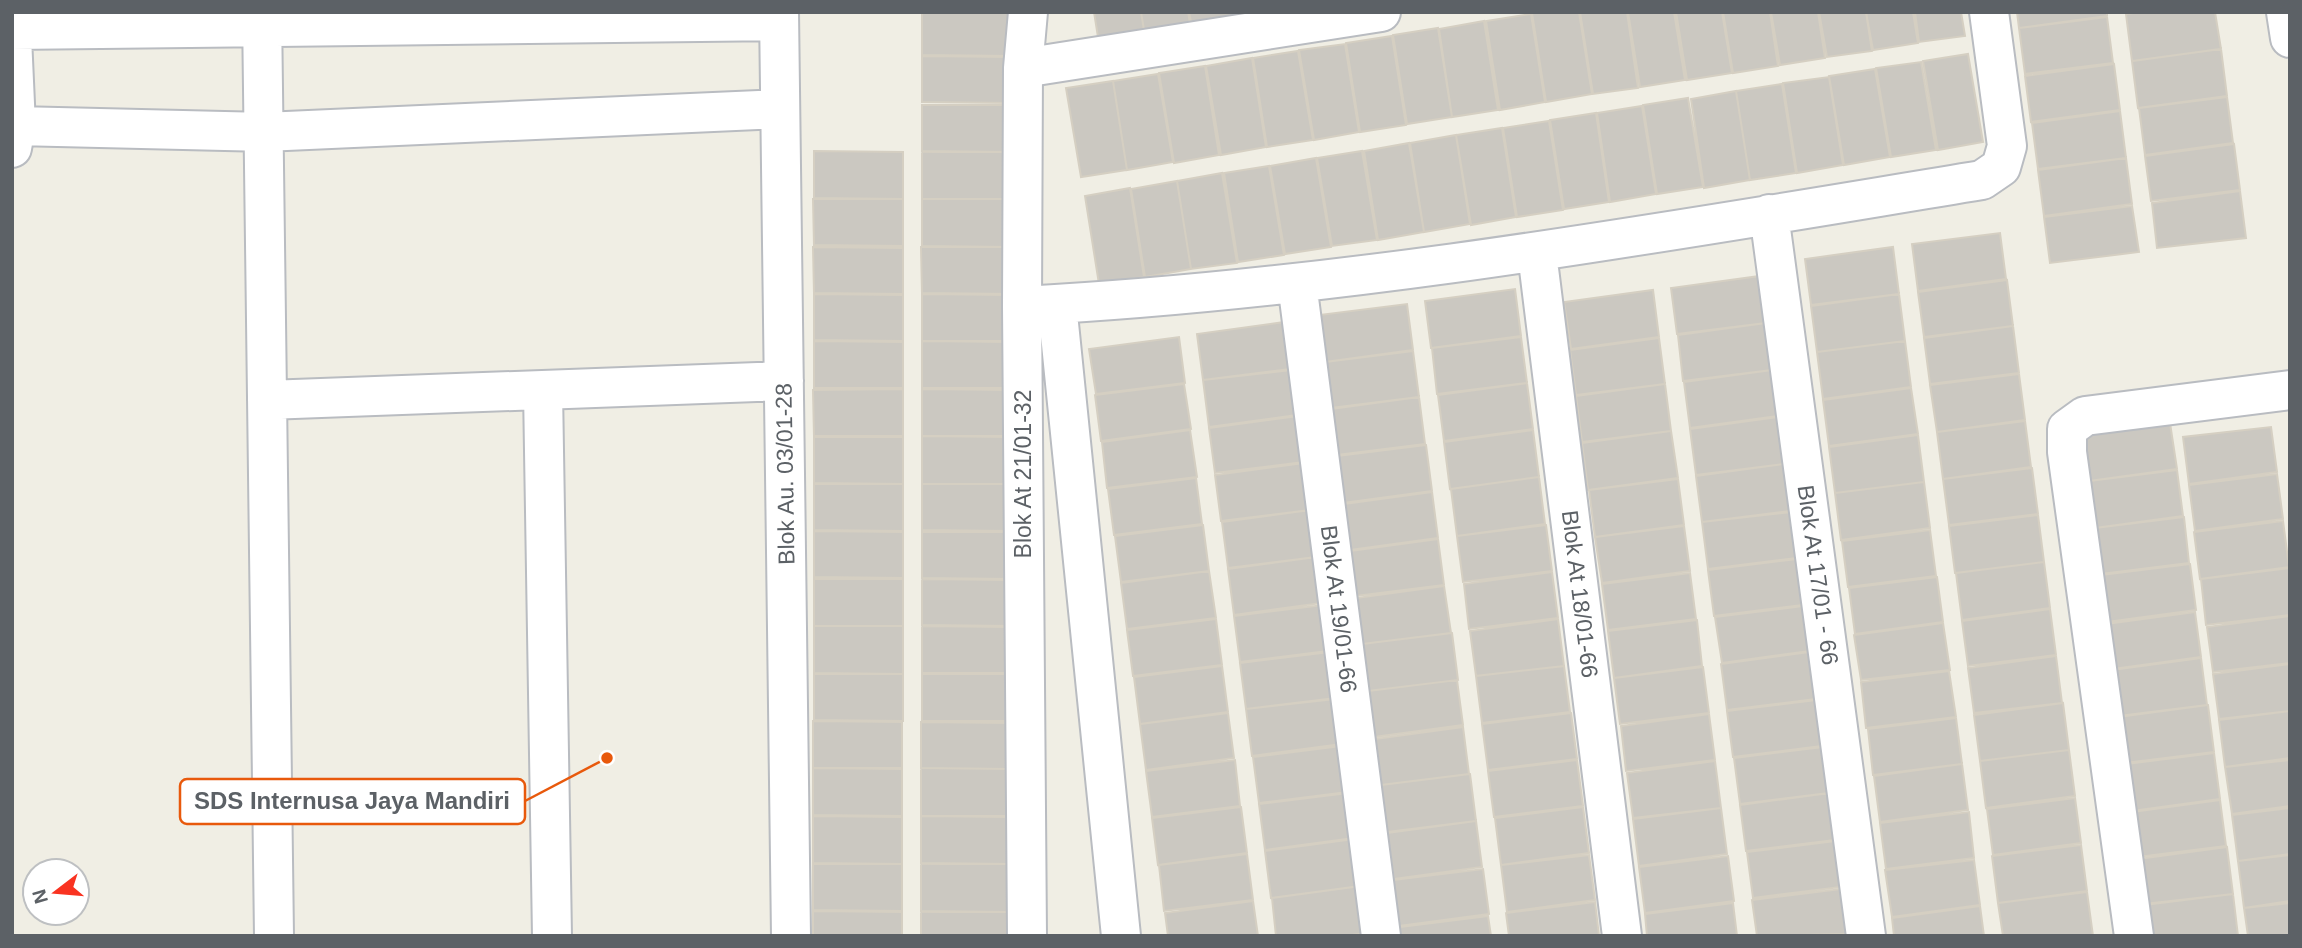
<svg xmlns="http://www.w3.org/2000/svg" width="2302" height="948" viewBox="0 0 2302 948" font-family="Arial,sans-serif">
  <rect width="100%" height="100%" fill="#f0eee4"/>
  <path fill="#cbc8c1" stroke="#d5cfc2" stroke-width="2" d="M922 12H1011L1012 56 922 55Z
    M1094 12H1141L1144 30 1098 37Z
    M1141 12H1188L1190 23 1144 30Z
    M1189 12H1236V15L1191 22Z
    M1579 12 1592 94 1546 102 1532 13Z
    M1580 12H1627L1638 88 1593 94Z
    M1628 12H1674L1685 80 1640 87Z
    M1676 12H1722L1732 73 1687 80Z
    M1723 12H1770L1778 66 1733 73Z
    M1771 12H1818L1825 58 1780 65Z
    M1819 12H1866L1872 51 1827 57Z
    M1866 12H1913L1918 43 1873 50Z
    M1915 12H1961L1965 36 1919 42Z
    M2017 12H2107V16L2019 28Z
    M2140 12H2215L2221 49 2132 61 2126 14Z
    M1531 14 1545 102 1500 110 1486 21Z
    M2107 17 2113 63 2025 74 2019 28Z
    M1484 21 1498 110 1452 117 1439 29Z
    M1438 28 1452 117 1407 124 1393 35Z
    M1392 36 1406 125 1360 132 1346 43Z
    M1345 44 1359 132 1314 140 1299 50Z
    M2221 49 2227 96 2138 108 2132 61Z
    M1298 51 1313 140 1267 147 1253 58Z
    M1968 54 1983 142 1938 150 1923 61Z
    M922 56 1011 57 1012 103 922 102Z
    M1252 58 1266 147 1221 155 1206 66Z
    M1921 62 1936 150 1891 157 1876 68Z
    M2114 64 2120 110 2031 122 2025 76Z
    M1205 66 1219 155 1174 163 1159 73Z
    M1875 69 1890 157 1844 165 1829 76Z
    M1158 74 1173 162 1127 170 1113 81Z
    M1829 77 1843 165 1797 173 1783 83Z
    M1113 81 1127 170 1081 177 1066 88Z
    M1782 84 1796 173 1750 180 1736 91Z
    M1736 91 1750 180 1704 188 1691 99Z
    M2227 97 2233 143 2145 155 2139 108Z
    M1688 98 1703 187 1657 194 1643 105Z
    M922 105H1011V152L922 151Z
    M1642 106 1656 194 1610 202 1597 113Z
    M2120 111 2126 158 2038 169 2032 123Z
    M1596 113 1609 202 1564 209 1550 120Z
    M1549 121 1563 210 1517 217 1503 128Z
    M1502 128 1516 217 1471 225 1456 135Z
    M1456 135 1470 224 1424 232 1410 143Z
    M1409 143 1424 232 1378 240 1364 151Z
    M2234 144 2240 190 2151 201 2145 156Z
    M814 151 903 152V199L814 198Z
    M1362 151 1377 240 1332 246 1317 158Z
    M922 152H1011V199H922Z
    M1316 158 1331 247 1285 254 1270 166Z
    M2126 158 2132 204 2044 216 2038 170Z
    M1269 166 1284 255 1238 262 1224 173Z
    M1222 173 1237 263 1191 269 1177 181Z
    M1177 181 1191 269 1145 277 1131 189Z
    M1130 188 1144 277 1099 284 1085 196Z
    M2240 191 2246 238 2157 248 2152 203Z
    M813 199H903V246L814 245Z
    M922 199H1011V247L922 246Z
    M2132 206 2139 252 2050 263 2044 217Z
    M2000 233 2006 279 1918 291 1912 244Z
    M813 247 903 248V294L814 293Z
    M921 247H1011V294L922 293Z
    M1893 247 1899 294 1811 305 1805 259Z
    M1760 276 1766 323 1677 334 1671 288Z
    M2007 280 2013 326 1924 337 1918 292Z
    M1515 289 1521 336 1431 348 1425 301Z
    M1653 290 1659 337 1571 349 1564 302Z
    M814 294 903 295V341L814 340Z
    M922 294 1011 295V341H922Z
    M1899 294 1905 341 1817 352 1811 306Z
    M1407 304 1413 350 1325 362 1319 315Z
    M1285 322 1291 369 1203 380 1197 334Z
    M1766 323 1772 370 1683 381 1678 335Z
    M2013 326 2019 373 1930 384 1924 338Z
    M1179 337 1185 383 1096 394 1089 349Z
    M1521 337 1527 383 1437 394 1432 348Z
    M1659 338 1665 384 1576 395 1570 350Z
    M814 341 903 342V388H814Z
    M922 341 1011 342V388H922Z
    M1905 341 1911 387 1823 399 1817 352Z
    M1413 351 1419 397 1331 408 1325 362Z
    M1291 370 1297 415 1209 427 1203 380Z
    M1772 370 1778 416 1690 428 1684 382Z
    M2019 374 2025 420 1937 432 1930 385Z
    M1527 383 1533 429 1444 441 1438 395Z
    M1184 384 1191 429 1101 441 1095 395Z
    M1665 384 1671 431 1582 442 1576 396Z
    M1911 388 1918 434 1829 446 1823 400Z
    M903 389V436H814L813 390Z
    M922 389 1011 390V436H922Z
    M1419 397 1425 444 1337 455 1331 409Z
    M1298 416 1304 462 1215 473 1209 428Z
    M1778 417 1784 464 1696 475 1690 429Z
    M2025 421 2031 467 1943 479 1937 432Z
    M2170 423 2177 469 2089 481 2083 434Z
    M2271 427 2277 472 2189 484 2183 437Z
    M1190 430 1197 477 1107 488 1102 442Z
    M1533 430 1539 477 1450 489 1444 442Z
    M1671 431 1678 478 1588 490 1582 443Z
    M1918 435 1924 482 1835 493 1829 447Z
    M922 436 1011 437V484H922Z
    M814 437H903V484L814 483Z
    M1426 445 1432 491 1343 503 1337 456Z
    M1304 463 1310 510 1221 521 1215 475Z
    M1784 464 1790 511 1702 522 1696 476Z
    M2032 468 2038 514 1949 525 1943 479Z
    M2177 470 2183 516 2095 528 2089 481Z
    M2277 474 2283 519 2195 531 2189 485Z
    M1539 477 1545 524 1457 536 1451 489Z
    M1196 478 1202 524 1114 535 1108 489Z
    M1678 479 1684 525 1595 537 1589 490Z
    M1924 482 1930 528 1841 540 1835 493Z
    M814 484H903V531L814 530Z
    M922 484H1011V531L922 530Z
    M1432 492 1438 538 1350 550 1344 504Z
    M1310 510 1316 557 1228 568 1222 522Z
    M1791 512 1797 558 1708 569 1702 522Z
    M2038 515 2044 562 1955 573 1949 526Z
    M2184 517 2189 563 2101 574 2095 528Z
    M2283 521 2289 567 2200 579 2194 532Z
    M1203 525 1209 571 1121 582 1115 536Z
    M1546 525 1552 571 1463 582 1457 536Z
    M1684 526 1690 571 1602 583 1595 537Z
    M1930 530 1936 576 1848 587 1842 541Z
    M814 531 903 532V578L814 577Z
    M922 532H1011V579L922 578Z
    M1438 539 1444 585 1356 596 1350 551Z
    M1316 557 1322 603 1234 615 1228 569Z
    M1797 559 1803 605 1714 616 1708 570Z
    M2044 562 2050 608 1962 620 1956 573Z
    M2190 564 2196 610 2107 622 2101 575Z
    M2289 568 2290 615 2206 625 2201 579Z
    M1209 571 1216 618 1127 629 1121 583Z
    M1552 572 1558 618 1469 629 1464 584Z
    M1690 573 1696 619 1608 630 1602 584Z
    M1937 577 1943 622 1855 634 1849 588Z
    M814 579H903V626H814Z
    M922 579 1011 580V626L922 625Z
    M1444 586 1451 633 1362 644 1356 598Z
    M1323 605 1328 651 1240 662 1234 616Z
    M1803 606 1810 651 1722 663 1715 617Z
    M2050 609 2056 655 1968 666 1962 621Z
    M2195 612 2201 657 2113 669 2106 624Z
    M2290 616V663L2213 672 2207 627Z
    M1216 619 1222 665 1133 676 1127 630Z
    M1558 619 1564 666 1476 676 1470 631Z
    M1697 620 1702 666 1614 678 1608 631Z
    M1943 623 1950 670 1861 680 1854 635Z
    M814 626H903V674L814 673Z
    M922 626 1011 627V673H922Z
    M1452 633 1458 680 1368 691 1362 644Z
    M1330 652 1336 698 1246 709 1240 663Z
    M1809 652 1816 699 1727 710 1721 664Z
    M2056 656 2062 703 1974 713 1968 668Z
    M2201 658 2207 705 2119 716 2112 670Z
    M2290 664V711L2219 719 2213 674Z
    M1222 666 1228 712 1140 724 1134 677Z
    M1564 666 1570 712 1482 723 1476 676Z
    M1703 667 1709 713 1620 724 1614 678Z
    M1949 671 1956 717 1866 728 1861 682Z
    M814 674H903V721L814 720Z
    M922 674H1011V721H922Z
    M1457 680 1463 725 1374 737 1368 691Z
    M1335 699 1342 744 1252 756 1246 709Z
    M1816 700 1822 746 1733 757 1727 711Z
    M2063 703 2069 750 1980 761 1974 715Z
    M2208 705 2214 752 2125 763 2118 717Z
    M2290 711V758L2225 767 2219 720Z
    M1228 713 1234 758 1146 770 1140 724Z
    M1571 713 1577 759 1488 770 1482 724Z
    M1709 714 1715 760 1626 771 1621 726Z
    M1956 718 1962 764 1873 775 1868 729Z
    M813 721 902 722V768H813Z
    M921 722 1010 723V769L921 768Z
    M1463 727 1469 774 1381 785 1375 739Z
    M1341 746 1348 792 1259 803 1253 757Z
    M1823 747 1829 793 1740 804 1734 758Z
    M2069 750 2075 796 1986 808 1980 761Z
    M2214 753 2220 799 2132 811 2126 764Z
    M1235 760 1240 806 1152 817 1146 771Z
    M1577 760 1583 806 1494 817 1488 771Z
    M2290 760V806L2232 814 2225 767Z
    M1715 761 1721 808 1633 818 1627 773Z
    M1962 764 1968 810 1880 822 1874 776Z
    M813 768 902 769V816L813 815Z
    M921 768 1010 769V816H921Z
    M1470 774 1476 821 1387 832 1381 785Z
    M1348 793 1354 838 1265 850 1259 804Z
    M1829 793 1835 840 1746 851 1740 805Z
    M2075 798 2081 843 1993 855 1987 809Z
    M2220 800 2226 846 2138 857 2132 812Z
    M1241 807 1247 853 1158 865 1152 818Z
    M1583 807 1589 853 1501 865 1495 818Z
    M1721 808 1727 854 1639 866 1633 819Z
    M2290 808V854L2238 861 2232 815Z
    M1969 812 1974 858 1886 869 1880 823Z
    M813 816 902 817V864L813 863Z
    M921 816 1010 817V864L921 863Z
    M1476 821 1482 867 1394 879 1387 833Z
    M1354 839 1360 886 1271 898 1265 851Z
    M1835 841 1841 887 1753 898 1747 852Z
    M2081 845 2087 891 1998 903 1992 856Z
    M2227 847 2233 894 2144 904 2138 859Z
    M1247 854 1253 900 1164 911 1159 865Z
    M1589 855 1595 900 1507 912 1501 865Z
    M2290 855V901L2244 908 2238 861Z
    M1728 856 1734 901 1645 913 1639 867Z
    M1974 860 1980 905 1892 917 1885 870Z
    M813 864H902V911L813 910Z
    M921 864H1010V912L921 911Z
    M1483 869 1489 914 1399 926 1393 880Z
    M1361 886 1367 933 1345 936H1276L1272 898Z
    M1841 889 1847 934 1757 936 1752 900Z
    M2087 892 2093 936H2003L1998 903Z
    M2233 894 2238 936H2148L2144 905Z
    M1253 901 1258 936H1168L1165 913Z
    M1595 902 1599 936H1509L1506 913Z
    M1733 903 1737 936H1647L1645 914Z
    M2290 903V936H2248L2244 908Z
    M1980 906 1984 936H1894L1892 918Z
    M813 911 902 912V936H813Z
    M921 912H1010V936H921Z
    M1488 916 1491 936H1401L1400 927Z"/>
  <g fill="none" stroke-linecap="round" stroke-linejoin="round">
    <defs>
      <path id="minor" d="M262 12 274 936
        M779 12 791 936
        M2286 12 2290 38
        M12 30 779 21
        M12 37 16 126 12 148
        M1023 68 1381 12
        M16 126 264 132 780 109
        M1769 214 1866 936
        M1537 253 1622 936
        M1297 283 1381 936
        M1057 304 1121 936
        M1022 306C1345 289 1664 232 1982 180L2001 167 2007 146 1989 12
        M543 390 552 936
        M267 400 784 381
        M1027 936 1022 306 1023 68 1028 12
        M2134 936 2067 452V429L2085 416 2290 390"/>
    </defs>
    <use href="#minor" stroke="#b9bcc1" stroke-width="42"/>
    <use href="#minor" stroke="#fff" stroke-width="38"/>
  </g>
  <g text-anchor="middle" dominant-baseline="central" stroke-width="7" stroke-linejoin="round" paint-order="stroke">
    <g font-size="23" fill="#5c6166" stroke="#fff">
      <text transform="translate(785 474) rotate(-91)">Blok Au. 03/01-28</text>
      <text transform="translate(1023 474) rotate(-90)">Blok At 21/01-32</text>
      <text transform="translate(1818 575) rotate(82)">Blok At 17/01 - 66</text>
      <text transform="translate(1580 594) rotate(83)">Blok At 18/01-66</text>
      <text transform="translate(1339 609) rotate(83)">Blok At 19/01-66</text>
    </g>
  </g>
  <path fill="none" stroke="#e8590c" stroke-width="2.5" d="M607 758L525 801"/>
  <circle fill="#e8590c" stroke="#fff" stroke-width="2.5" cx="607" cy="758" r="7"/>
  <rect fill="#fff" stroke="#e8590c" stroke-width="2.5" x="180" y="779" width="345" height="45" rx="7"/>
  <g font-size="24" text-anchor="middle" font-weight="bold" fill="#5c6166">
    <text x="352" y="809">SDS Internusa Jaya Mandiri</text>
  </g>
  <rect width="2302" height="948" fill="none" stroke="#5c6166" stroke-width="28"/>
  <g transform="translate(56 892) rotate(254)"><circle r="33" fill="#ffffff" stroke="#bec0c2" stroke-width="2"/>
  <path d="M0-5L12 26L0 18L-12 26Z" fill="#f93321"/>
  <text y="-10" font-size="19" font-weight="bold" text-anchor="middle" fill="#5c6166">N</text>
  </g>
</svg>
